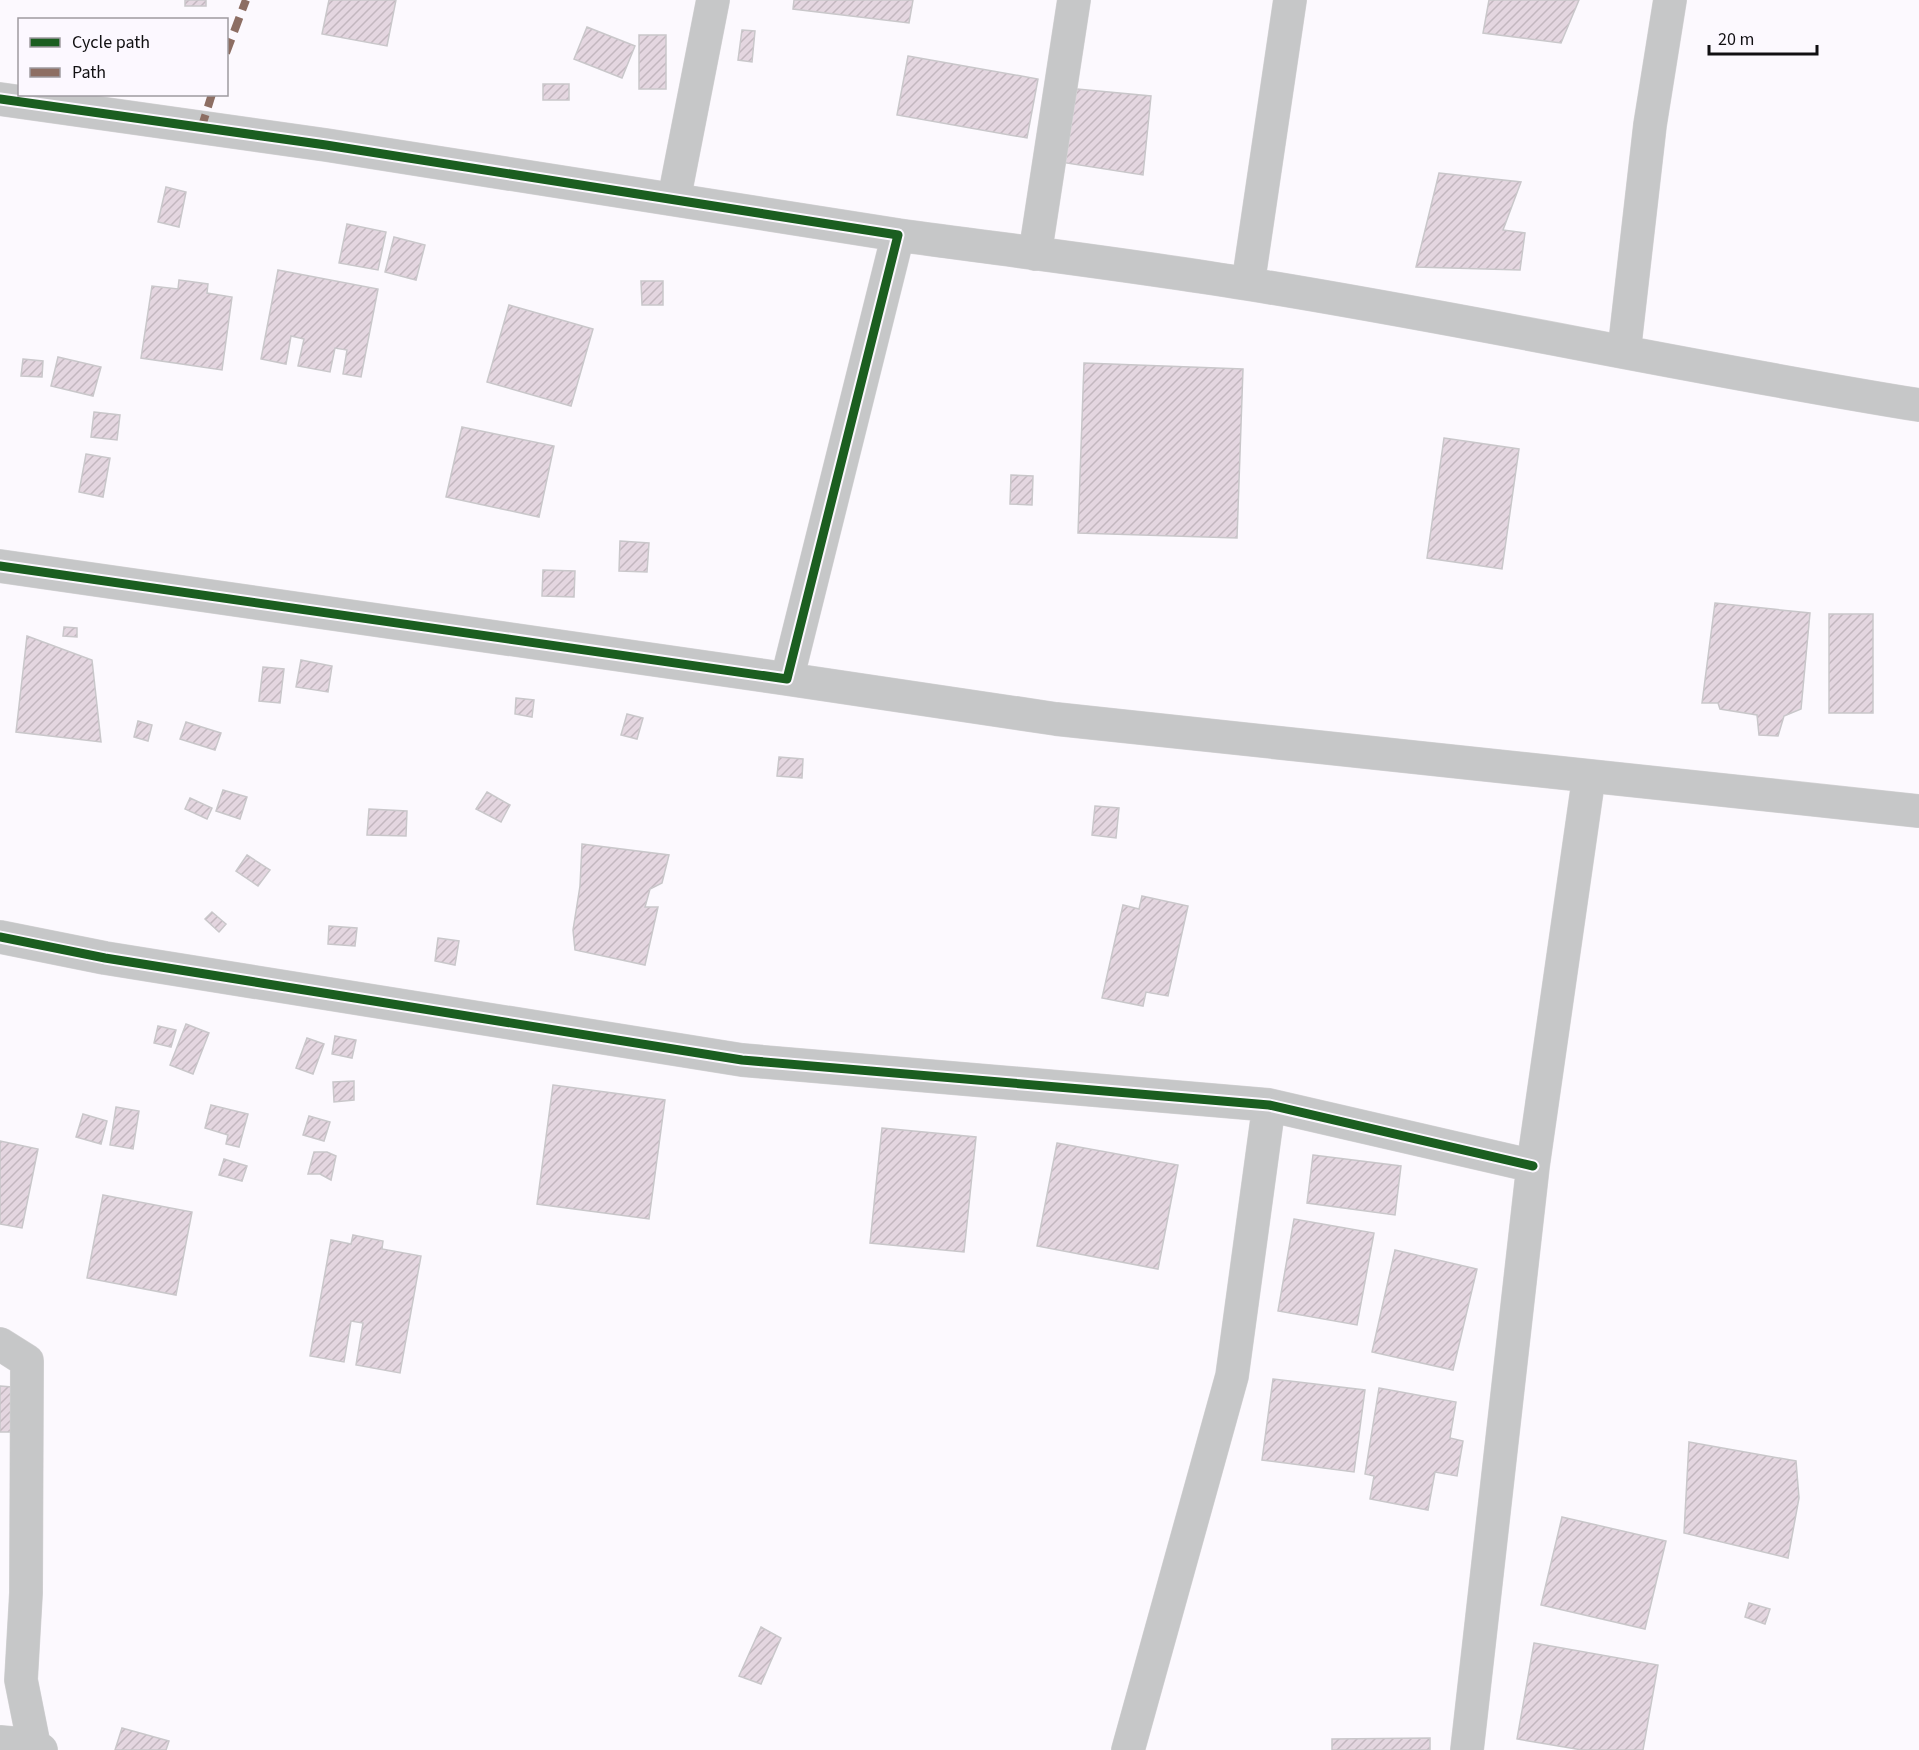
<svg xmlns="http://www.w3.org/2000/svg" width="1919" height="1750" viewBox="0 0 1919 1750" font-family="'Source Sans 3',sans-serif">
  <defs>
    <pattern id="building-hatch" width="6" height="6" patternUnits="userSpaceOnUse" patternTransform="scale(1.5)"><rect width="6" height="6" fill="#e4d6e0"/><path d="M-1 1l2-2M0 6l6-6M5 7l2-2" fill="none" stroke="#c3b7bf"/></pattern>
  </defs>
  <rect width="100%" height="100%" fill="#fcf9fe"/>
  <path fill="url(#building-hatch)" stroke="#c9c7ca" stroke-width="1.5" d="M185 0H206V6H185Z
    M329 0H396L387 46 322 34Z
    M794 0H913L909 23 793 9Z
    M1489 0H1579L1561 43 1483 33Z
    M587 27 635 46 622 78 574 59Z
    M742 30 755 31 752 62 738 60Z
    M639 35H666V89H639Z
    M908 56 1038 79 1027 138 897 115Z
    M543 84H569V100H543Z
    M1077 89 1151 96 1143 175 1060 162Z
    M1439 173 1521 182 1503 230 1525 233 1520 270 1416 267Z
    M166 187 186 192 179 227 158 222Z
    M347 224 386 232 378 270 339 263Z
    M394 237 425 245 416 280 385 272Z
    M278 270 378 289 361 377 343 374 347 350 335 348 330 372 298 366 304 339 291 336 286 364 261 359Z
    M179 280 208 284 207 293 232 297 222 370 141 358 152 286 178 289Z
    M641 281H663V305H642Z
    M509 305 593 329 571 406 487 382Z
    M58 357 101 367 93 396 51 386Z
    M23 359 43 361 42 377 21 376Z
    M1084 363 1243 369 1237 538 1078 533Z
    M94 412 120 415 117 440 91 437Z
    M462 427 554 446 539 517 446 497Z
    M1444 438 1519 449 1502 569 1427 558Z
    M86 454 110 458 103 497 79 492Z
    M1011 475 1033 476 1032 505 1010 504Z
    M620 541 649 543 647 572 619 571Z
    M543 570 575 571 574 597 542 596Z
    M1715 603 1810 613 1801 709 1784 716 1778 736 1759 735 1757 715 1720 709 1718 703H1702Z
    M1829 614H1873V713H1829Z
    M64 627 77 628V637L63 636Z
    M27 636 92 660 101 742 16 732Z
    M301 660 332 666 328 692 296 687Z
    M263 667 284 669 280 703 259 701Z
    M516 698 534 700 532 717 515 714Z
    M627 714 643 718 637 739 621 735Z
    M138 721 152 725 148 741 134 737Z
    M186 722 221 733 215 750 180 739Z
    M779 757 803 759 802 778 777 776Z
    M223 790 247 797 240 819 216 811Z
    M487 792 510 805 501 822 476 809Z
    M190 798 212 808 207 819 185 809Z
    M1095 806 1119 808 1116 838 1092 835Z
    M369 809 407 811 406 836 367 835Z
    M582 844 669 855 662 883 650 889 645 907H658L645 965 575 950 573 930 580 886Z
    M247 855 270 870 258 886 236 871Z
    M1142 896 1188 906 1168 996 1146 992 1143 1006 1102 998 1123 905 1139 909Z
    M212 912 226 924 219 932 205 919Z
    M329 926 357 928 355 946 328 944Z
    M438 938 459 941 455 965 435 961Z
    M186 1024 209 1033 193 1074 170 1065Z
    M158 1026 176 1030 171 1047 154 1043Z
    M335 1036 356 1040 352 1058 332 1054Z
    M307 1038 324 1044 313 1074 296 1068Z
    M354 1081V1100L334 1102 333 1082Z
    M553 1085 665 1100 649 1219 537 1204Z
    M211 1105 248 1114 239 1147 226 1144 228 1135 205 1128Z
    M116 1107 139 1111 133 1149 110 1145Z
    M83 1114 107 1121 101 1144 76 1137Z
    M309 1116 330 1122 324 1141 303 1135Z
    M882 1128 976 1137 964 1252 870 1243Z
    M0 1141 38 1149 22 1228 0 1224Z
    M1057 1143 1178 1165 1158 1269 1037 1246Z
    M314 1152H327L336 1156 331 1180 320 1174H308Z
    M1313 1155 1401 1166 1395 1215 1307 1203Z
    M224 1159 247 1166 242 1181 219 1175Z
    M103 1195 192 1212 176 1295 87 1278Z
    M1294 1219 1374 1233 1357 1325 1278 1311Z
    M353 1235 383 1241 382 1249 421 1256 400 1373 356 1365 363 1323 351 1321 344 1362 310 1356 331 1240 351 1244Z
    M1395 1250 1477 1269 1453 1370 1372 1352Z
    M1273 1379 1365 1390 1354 1472 1262 1460Z
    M0 1386 12 1387 11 1432H0Z
    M1379 1388 1456 1402 1450 1438 1463 1441 1457 1476 1435 1472 1428 1510 1370 1499 1374 1476 1365 1474Z
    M1689 1442 1796 1461 1799 1498 1788 1558 1684 1533Z
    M1562 1517 1666 1541 1645 1629 1541 1605Z
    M1749 1603 1770 1609 1765 1624 1745 1617Z
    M761 1627 781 1638 761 1684 739 1676Z
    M1534 1643 1658 1665 1643 1750H1582L1517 1739Z
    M122 1728 169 1741 166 1750H115Z
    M1430 1738V1750H1332V1739Z"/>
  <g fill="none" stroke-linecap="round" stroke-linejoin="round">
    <defs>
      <path id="minor" d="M0 99 326 145 898 235 787 679 0 566
        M674 199 713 0
        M898 235C1015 251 1132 265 1248 284 1473 320 1695 369 1919 405
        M1035 254 1074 0
        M1248 284 1290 0
        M1624 352 1650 125 1670 0
        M787 679 1056 719 1919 811
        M0 937 105 958 742 1060 1269 1105 1533 1166
        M0 1344 27 1361 26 1593 21 1680 34 1745 41 1750
        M0 1742 34 1745
        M1128 1750 1232 1376 1269 1105
        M1467 1750 1533 1166 1589 776"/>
    </defs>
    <use href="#minor" stroke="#d6d5d7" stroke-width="34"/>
    <use href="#minor" stroke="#c6c7c8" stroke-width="33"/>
    <path stroke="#8d6e63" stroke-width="8" stroke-dasharray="15 8" stroke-linecap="butt" d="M226 53 246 0
      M201 129 212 94"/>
    <defs>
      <path id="cycleway" d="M0 99 326 145 898 235 787 679 0 566
        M0 937 105 958 742 1060 1269 1105 1533 1166"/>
    </defs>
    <use href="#cycleway" stroke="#fcf8ff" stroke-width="13"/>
    <use href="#cycleway" stroke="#1b5e20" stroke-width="9"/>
  </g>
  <rect x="18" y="18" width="210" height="78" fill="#fcf8ff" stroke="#9e9ba0" stroke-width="1.5"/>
  <rect x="30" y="38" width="30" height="9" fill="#1b5e20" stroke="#9e9ba0" stroke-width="1.5"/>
  <text x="72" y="48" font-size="18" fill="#111012">Cycle path</text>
  <rect x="30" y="68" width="30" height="9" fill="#8d6e63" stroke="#9e9ba0" stroke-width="1.5"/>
  <text x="72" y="78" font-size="18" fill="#111012">Path</text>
  <path d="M1709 45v9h108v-9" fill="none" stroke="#111012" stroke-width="3"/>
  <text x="1718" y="45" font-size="18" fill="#111012" stroke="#fcf8ff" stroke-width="4.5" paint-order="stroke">20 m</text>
</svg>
